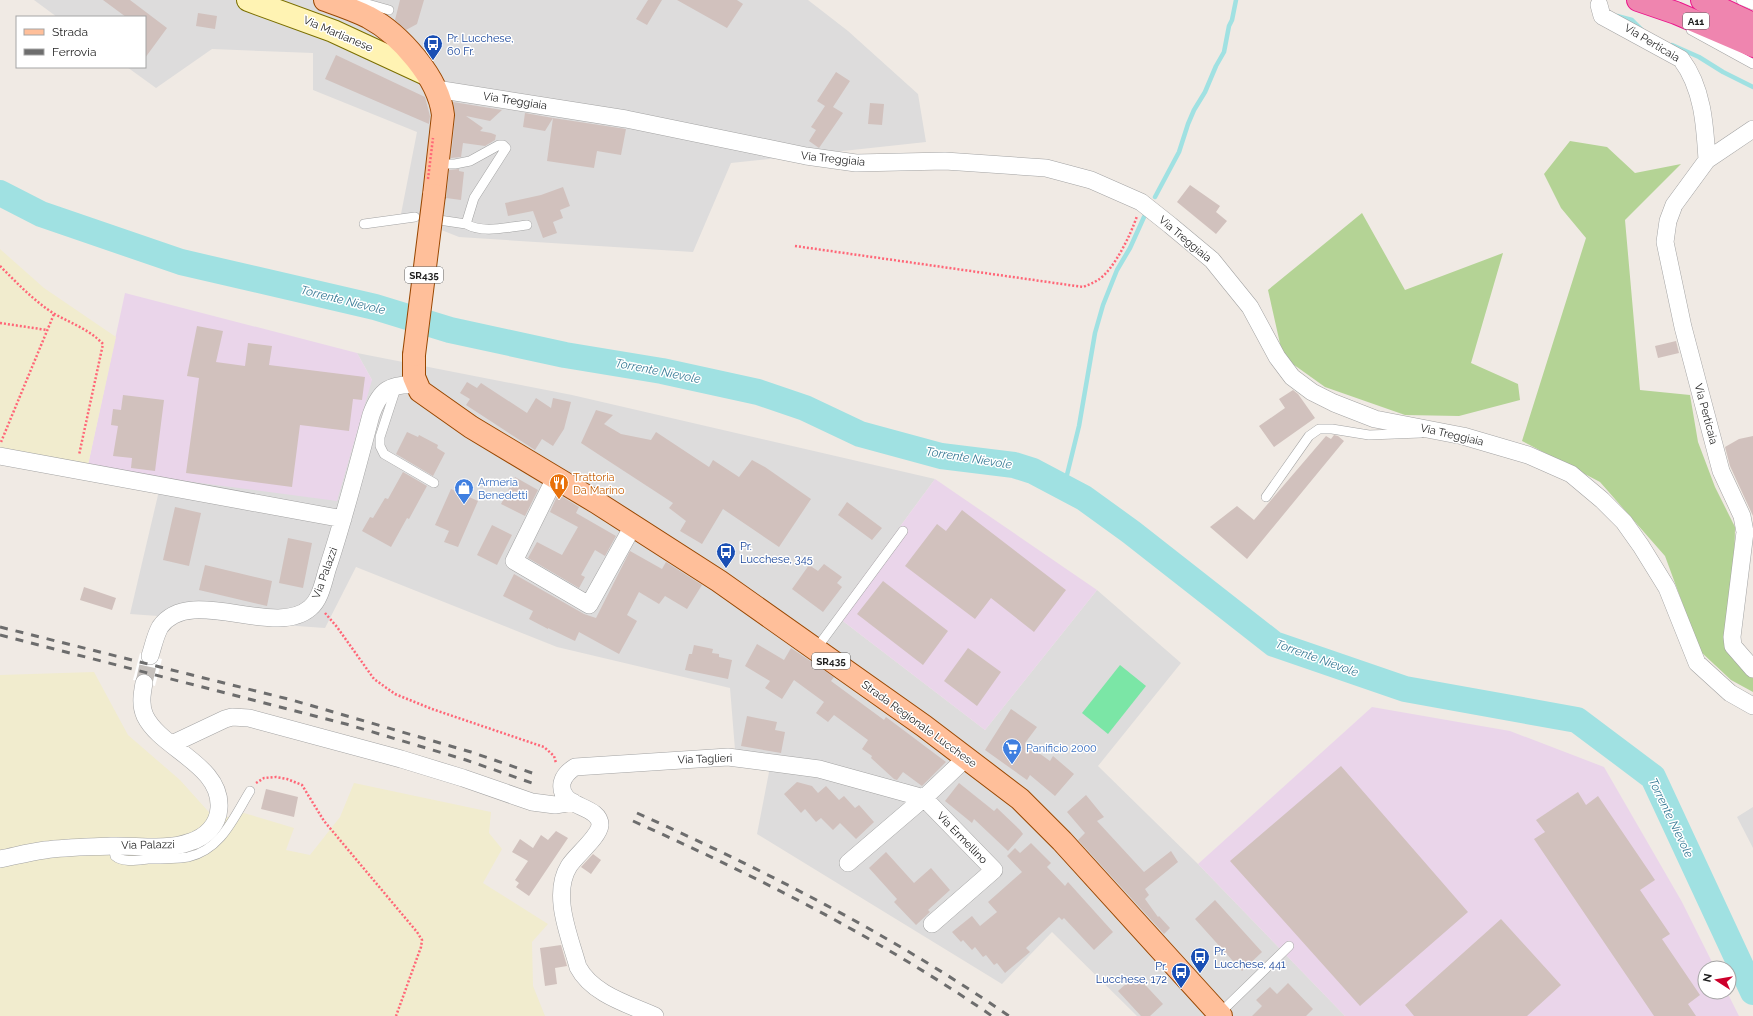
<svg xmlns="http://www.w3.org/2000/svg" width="1753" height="1016" viewBox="0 0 1753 1016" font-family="Raleway,sans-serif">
  <rect width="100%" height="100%" fill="#f0eae4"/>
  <path fill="#dddcdc" d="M34 0H808L848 31 918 94 926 142 731 163 693 252 459 237 401 214 417 132 313 90V53L212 49 156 88 127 67H145V17H57Z
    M357 353 572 395 935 479 835 615 985 730 1097 590 1181 663 1098 766 1198 864 1345 1016H1137L1052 932 1002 984 757 834 770 767 736 762 730 688 557 647 356 567 325 628 130 614 162 478 372 380Z
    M1753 807V848L1737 817Z"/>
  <path fill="#ead5ea" d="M125 293 357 353 372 380 337 501 162 478 88 465Z
    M935 479 1097 590 985 730 835 615Z
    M1372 707 1510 731 1604 767 1682 902 1715 968H1705V992H1727L1739 1016H1345L1198 864Z"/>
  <path fill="#f1ecce" d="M0 249 44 288 116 337 88 465 0 450Z
    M94 672 128 735 180 780 216 820 244 813 294 828 286 850 310 855 340 817 354 783 491 812 489 833 502 849 483 883 548 924 532 942 533 986 545 1016H0V675Z"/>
  <path fill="#b4d395" d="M1570 141 1607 147 1635 173 1681 164 1625 220 1640 390 1690 395 1698 442 1715 487 1735 527 1734 585 1726 646 1753 677V692L1731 680 1700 651 1665 556 1600 482 1522 441 1586 238 1561 208 1544 174Z
    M1362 213 1405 290 1503 253 1471 363 1518 384 1520 400 1459 416 1405 415 1325 387 1283 357 1268 290Z"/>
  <path fill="#7be6a6" d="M1120 665 1146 686 1108 734 1082 713Z"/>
  <path fill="#fff" d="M140 653 162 659 155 686 133 680Z"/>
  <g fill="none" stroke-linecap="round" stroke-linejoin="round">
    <path stroke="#a0e1e2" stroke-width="4.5" d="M1617 16 1632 20 1642 30
      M1672 45 1699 57 1723 72 1753 87
      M1155 197 1179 152 1188 124 1194 110 1205 92 1216 66 1224 52 1229 26 1232 20 1236 0
      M1064 487 1079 426 1095 333 1103 305 1117 270 1130 248 1144 217"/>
    <path stroke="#a0e1e2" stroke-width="26" d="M0 193 41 214 181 262 375 307 450 330 565 355 662 371 758 392 805 408 860 434 941 456 1014 465 1033 471 1084 498 1131 532 1274 644 1405 689 1577 720 1653 777 1753 992"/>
  </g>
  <path fill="#d1c1bd" d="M103 0H130L167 28 145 58V17H126Z
    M400 0H424L417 24 406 30 395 20Z
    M648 0H662L647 25 636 19Z
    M677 0H737L743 4 727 28Z
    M198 13 217 16 215 29 196 26Z
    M336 55 425 97 430 116 429 124 325 79Z
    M836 72 850 81 833 107 843 113 819 148 809 141 816 130 811 127 825 106 817 101Z
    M453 102 502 110 490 121 466 116 483 128 480 131 491 133 496 135 495 140 485 146 463 143 461 157 451 158 455 116Z
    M870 103 884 104 882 125 868 124Z
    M525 113 553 118 545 131 523 127Z
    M553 118 626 129 621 155 597 151 594 168 547 161Z
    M459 169V171L464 172 461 200 446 198 449 170Z
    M1190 185 1220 206 1216 212 1227 221 1216 234 1177 202Z
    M563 187 570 206 560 210 563 218 553 222 557 233 543 238 533 211 508 216 505 203 541 195Z
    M197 326 223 331 216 362 245 366 248 343 272 346 269 365 365 377 362 400 353 399 349 431 300 425 292 487 186 473 199 378 187 376Z
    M1676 341 1679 353 1658 358 1655 346Z
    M467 382 477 388 481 383 527 413 536 398 551 408 553 398 571 402 564 429 553 446 542 439 535 450 466 405 470 399 460 393Z
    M1293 390 1298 394 1315 418 1274 447 1259 426 1285 408 1279 399Z
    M123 395 164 400 155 471 131 468 132 458 113 456 118 426 111 425 113 409 121 410Z
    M596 410 613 415 604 424 621 434 651 440 656 432 709 467 713 460 739 477 752 460 765 467 811 499 779 547 723 509 702 544 680 531 686 521 669 508 673 503 581 443Z
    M407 432 418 437 419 435 438 445 437 448 445 453 433 476 396 454Z
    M1334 435 1338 436 1344 441 1247 559 1210 527 1237 506 1254 520 1326 436 1331 439Z
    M1753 436V516L1730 466 1725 447 1739 439Z
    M403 472 427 486 409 519 407 518 391 547 362 531 370 517 373 518 385 498 388 499Z
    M515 477 538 490 525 516 501 504Z
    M451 489 478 501 458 547 444 542 449 531 435 525Z
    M558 494 579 507 576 513 616 536 605 556 595 550 581 575 585 577 579 588 528 558 537 542 562 555 578 527 550 512Z
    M847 502 882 528 872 540 838 515Z
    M175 507 201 513 189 566 163 560Z
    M962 510 1066 590 1034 632 991 598 975 619 905 566 937 524 946 531Z
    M492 525 512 535 497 565 477 555Z
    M288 538 312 543 303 588 279 583Z
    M630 551 662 569 666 562 702 585 687 609 665 596 659 604 639 592 627 615 637 621 619 654 579 632 575 641 548 628V629L529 619 533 611 503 596 514 574 584 614 596 618Z
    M824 564 842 577 837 583 842 587 823 612 792 589 809 565 818 571Z
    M205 565 272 581 267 606 199 590Z
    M883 581 948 631 923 665 857 614Z
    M84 587 116 598 112 610 80 600Z
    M757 644 784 660 791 648 834 677 831 681 884 720 886 717 946 762 922 786 903 772 897 780 894 779 871 758 872 756 862 749 868 740 834 715 828 722 816 713 824 702 794 680 782 699 765 688 770 681 745 666Z
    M694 645 713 649 712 653 719 654V657L732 660 728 679 685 670 689 654H692Z
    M968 648 1001 672 977 706 944 681Z
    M1011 709 1037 727 1025 743 1050 761 1053 756 1074 774 1055 796 1030 775 1027 780 985 750Z
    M747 716 777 722 775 730 785 732 781 753 741 746Z
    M1341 766 1468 912 1360 1006 1230 861Z
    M797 782 812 786 818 793 826 786 839 800 844 796 855 808 859 805 874 822 856 839 840 823 833 830 821 818 816 822 805 809 801 813 784 794Z
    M959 783 994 811 997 808 1020 830 1023 834 1008 851 974 819 972 823 945 801Z
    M266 789 298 797 294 817 261 809Z
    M1578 792 1586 805 1598 796 1655 880 1640 890 1670 934 1662 939 1700 995 1688 1004 1696 1016H1654L1534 839 1545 832 1536 820Z
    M1086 795 1104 817 1097 821 1144 872 1171 851 1178 862 1145 889 1149 895 1145 899 1158 917 1159 916 1170 928 1164 934 1078 840 1085 833 1067 812Z
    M556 831 568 838 529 896 516 887 519 883 515 880 528 861 512 852 520 839 533 848 541 835 548 840Z
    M1031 843 1051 863 1047 867 1065 886 1068 882 1113 932 1094 950 1064 918 1062 920 1059 917 1026 948 1030 952 1005 973 997 963 994 965 986 955 983 957 975 947 972 950 963 940 961 942 952 932 972 916 980 926 997 912 988 902 1022 872 1007 856 1015 848 1020 853Z
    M886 852 914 883 931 868 950 890 928 910 930 912 916 925 894 902 897 899 869 868Z
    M593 854 601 860 591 874 581 867Z
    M1215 900 1262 952 1242 971 1195 919Z
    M1501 919 1561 985 1527 1016H1414L1405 1005Z
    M561 945 567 966 555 968 557 984 545 986 540 948Z
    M1136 975 1163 1004 1150 1016H1141L1118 991Z
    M1288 983 1313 1009 1306 1016H1252L1262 1006 1256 1000 1270 987 1277 994Z"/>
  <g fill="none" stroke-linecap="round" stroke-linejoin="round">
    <path stroke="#c6c1bd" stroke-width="17" stroke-dasharray="17 8" stroke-linecap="butt" d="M144 683 150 656"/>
    <defs>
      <path id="lane" d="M353 0 389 10
        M1741 0 1753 5
        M1691 30 1753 64
        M438 164H455L470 161 499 145H503L506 148 474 198 466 224 439 220
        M364 224 415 217
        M466 224C484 234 507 227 527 225
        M397 385 380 437V446L384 454 434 483
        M1266 497 1309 436 1319 429H1332L1369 435 1421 433
        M816 649 903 531
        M113 846 115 856C123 863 138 860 148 859 161 859 175 859 188 857 221 850 234 817 250 791
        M1219 1014 1289 946"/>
      <path id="street" d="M1599 5 1602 16 1681 59C1703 88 1705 126 1707 160
        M436 89 626 119 806 156 856 163 945 161 1046 168 1091 180 1141 202 1170 225 1212 260 1250 307 1277 357 1292 377 1312 392 1334 403 1375 419 1463 436 1528 455 1571 474 1602 500 1624 522 1641 546 1667 588 1697 663 1730 693 1753 706
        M1753 129 1707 160 1674 205 1668 221 1665 242 1683 327 1721 471 1742 516 1745 532 1732 637 1733 646 1753 669
        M0 456 343 519
        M555 478 514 561 589 605 633 526
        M150 656C153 647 155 636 160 627 190 584 274 639 310 608 322 598 324 577 329 564 345 515 358 465 371 415 380 390 390 383 417 385
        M172 744 225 719 232 717 249 718 401 759 463 778 532 802 555 805 573 802
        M0 859C15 856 30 852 45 850 67 847 89 847 111 846 136 845 166 851 190 842 206 837 218 825 219 808 222 765 161 749 145 716 140 705 142 694 144 683
        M848 863 924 798 967 757
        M655 1016C628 1004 592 994 578 967 570 937 551 895 569 866 576 855 599 837 600 825 600 804 558 809 562 783 564 775 569 771 575 767L728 757 819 769 924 798 994 870 932 924"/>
      <path id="secondary" d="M248 0 333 31 426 74"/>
      <path id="primary" d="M325 0C339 5 354 10 368 17 400 34 439 78 443 115L434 195
        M414 355V377L420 391 471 427 596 502 719 581 924 726 1020 799 1062 841 1221 1016"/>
      <path id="highway" d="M1638 0 1676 13 1753 46
        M1702 0 1753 24"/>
    </defs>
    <use href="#lane" stroke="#a3a3a3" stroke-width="10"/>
    <use href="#street" stroke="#a3a3a3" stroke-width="18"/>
    <use href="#secondary" stroke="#7b6f00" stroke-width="24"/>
    <use href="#primary" stroke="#994700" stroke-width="24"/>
    <use href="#highway" stroke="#eb158b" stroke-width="24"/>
    <path stroke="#f67" stroke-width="2.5" stroke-dasharray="2 2" stroke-linecap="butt" d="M795 246 1083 287C1088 285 1093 283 1098 280 1114 270 1131 234 1137 216
      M0 266C17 283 33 300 53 313 70 323 89 329 103 344L79 455
      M0 323 47 330
      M1 442 54 314
      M325 613 337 627 374 679 395 694 432 709 544 747 554 756 556 763
      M256 783 264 778 276 777 287 779 302 785 324 821 417 932 422 940 421 947 396 1016"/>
    <use href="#lane" stroke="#fff" stroke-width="9"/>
    <use href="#street" stroke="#fff" stroke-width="17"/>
    <use href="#secondary" stroke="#fff3b3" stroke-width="22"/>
    <use href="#primary" stroke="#ffbf9a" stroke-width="22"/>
    <use href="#highway" stroke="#ef85af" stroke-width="22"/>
    <path stroke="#6d6d6d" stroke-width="3" stroke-dasharray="8 8" stroke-linecap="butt" d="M0 627 292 700 471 752 535 774
      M0 635 346 724 466 760 532 783
      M637 813C766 871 892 935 1009 1016
      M633 821C758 877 879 938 992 1016"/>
    <defs>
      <path id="primary-bridge" d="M414 355 434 195"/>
    </defs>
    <use href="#primary-bridge" stroke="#994700" stroke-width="24" stroke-linecap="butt"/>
    <path stroke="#f67" stroke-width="2.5" stroke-dasharray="2 2" stroke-linecap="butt" d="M428 179 433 138"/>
    <use href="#primary-bridge" stroke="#ffbf9a" stroke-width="22"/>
  </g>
  <defs>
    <symbol id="bus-pin" viewBox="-11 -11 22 30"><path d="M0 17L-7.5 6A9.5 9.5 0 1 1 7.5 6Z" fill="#1a4fb4" stroke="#fff"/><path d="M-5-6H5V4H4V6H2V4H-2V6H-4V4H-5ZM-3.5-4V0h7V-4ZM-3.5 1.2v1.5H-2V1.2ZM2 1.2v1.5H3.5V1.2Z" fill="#fff"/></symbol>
    <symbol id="restaurant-pin" viewBox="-11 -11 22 30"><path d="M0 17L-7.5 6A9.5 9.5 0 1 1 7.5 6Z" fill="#e8710a" stroke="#fff"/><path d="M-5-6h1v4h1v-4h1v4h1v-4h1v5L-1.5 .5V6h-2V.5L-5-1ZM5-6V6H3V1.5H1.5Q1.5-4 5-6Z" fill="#fff"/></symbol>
    <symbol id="shop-pin" viewBox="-11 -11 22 30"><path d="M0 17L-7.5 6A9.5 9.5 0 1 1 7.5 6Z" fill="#3f7fe0" stroke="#fff"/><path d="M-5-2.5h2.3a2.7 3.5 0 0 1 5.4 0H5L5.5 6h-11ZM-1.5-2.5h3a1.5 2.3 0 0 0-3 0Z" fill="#fff"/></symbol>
    <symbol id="supermarket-pin" viewBox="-11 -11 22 30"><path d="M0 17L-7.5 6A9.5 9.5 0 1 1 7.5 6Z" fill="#3f7fe0" stroke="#fff"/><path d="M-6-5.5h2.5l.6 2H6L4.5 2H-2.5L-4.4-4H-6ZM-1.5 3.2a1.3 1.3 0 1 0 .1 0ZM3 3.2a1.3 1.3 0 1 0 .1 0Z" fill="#fff"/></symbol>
  </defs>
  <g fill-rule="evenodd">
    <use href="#bus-pin" x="422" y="33" width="22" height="30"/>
    <use href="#restaurant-pin" x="548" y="472" width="22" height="30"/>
    <use href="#shop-pin" x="453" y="477" width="22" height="30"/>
    <use href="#bus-pin" x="715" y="541" width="22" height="30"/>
    <use href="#supermarket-pin" x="1001" y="737" width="22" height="30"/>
    <use href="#bus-pin" x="1189" y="946" width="22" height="30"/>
    <use href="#bus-pin" x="1170" y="961" width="22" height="30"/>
  </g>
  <g text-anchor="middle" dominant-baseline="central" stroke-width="3" stroke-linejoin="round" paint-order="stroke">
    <g fill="#fff" stroke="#626262" stroke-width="1">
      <rect x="1683" y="13" width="26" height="16" rx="3"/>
      <rect x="405" y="267" width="38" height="16" rx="3"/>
      <rect x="812" y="653" width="38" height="16" rx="3"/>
    </g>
    <g font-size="10" font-weight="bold" fill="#1f1f1f">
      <text x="1696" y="21">A11</text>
      <text x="424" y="275">SR435</text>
      <text x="831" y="661">SR435</text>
    </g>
    <g font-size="11" fill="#1f1f1f" stroke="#fff">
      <text transform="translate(338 34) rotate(23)">Via Marlianese</text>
      <text transform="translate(1652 43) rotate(31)">Via Perticaia</text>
      <text transform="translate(515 101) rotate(9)">Via Treggiaia</text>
      <text transform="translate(833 159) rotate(6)">Via Treggiaia</text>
      <text transform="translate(1185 239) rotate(40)">Via Treggiaia</text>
      <text transform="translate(1706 414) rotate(75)">Via Perticaia</text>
      <text transform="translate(1452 435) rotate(13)">Via Treggiaia</text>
      <text transform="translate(325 573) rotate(-70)">Via Palazzi</text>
      <text transform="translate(919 724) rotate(36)">Strada Regionale Lucchese</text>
      <text transform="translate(705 759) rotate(-2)">Via Taglieri</text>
      <text transform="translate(962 838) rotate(46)">Via Ermellino</text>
      <text transform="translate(148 845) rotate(-1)">Via Palazzi</text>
    </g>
    <g font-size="11" fill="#164399" stroke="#fff" text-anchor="start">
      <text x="447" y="38">Pr. Lucchese,<tspan x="447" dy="13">60 Fr.</tspan></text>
      <text x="740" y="546">Pr.<tspan x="740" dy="13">Lucchese, 345</tspan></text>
      <text x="1214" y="951">Pr.<tspan x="1214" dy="13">Lucchese, 441</tspan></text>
      <text x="1167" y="966" text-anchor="end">Pr.<tspan x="1167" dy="13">Lucchese, 172</tspan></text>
    </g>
    <g font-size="11" fill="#c56008" stroke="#fff" text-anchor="start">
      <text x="573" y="477">Trattoria<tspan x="573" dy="13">Da Marino</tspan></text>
    </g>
    <g font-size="11" fill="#366cbe" stroke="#fff" text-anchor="start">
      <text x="478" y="482">Armeria<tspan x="478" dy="13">Benedetti</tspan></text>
      <text x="1026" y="748">Panificio 2000</text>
    </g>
    <g font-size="12" font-style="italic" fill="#387b96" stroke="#fff">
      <text transform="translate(343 300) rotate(14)">Torrente Nievole</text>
      <text transform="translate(658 371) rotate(11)">Torrente Nievole</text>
      <text transform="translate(969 458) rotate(9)">Torrente Nievole</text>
      <text transform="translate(1317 658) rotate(20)">Torrente Nievole</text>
      <text transform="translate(1671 818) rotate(64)">Torrente Nievole</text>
    </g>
  </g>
  <rect x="16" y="16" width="130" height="52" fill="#ffffff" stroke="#a5a5a5"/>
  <rect x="24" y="29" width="20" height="6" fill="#ffbf9a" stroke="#a5a5a5"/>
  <text x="52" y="36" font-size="12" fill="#1f1f1f">Strada</text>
  <rect x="24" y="49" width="20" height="6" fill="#6d6d6d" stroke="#a5a5a5"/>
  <text x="52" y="56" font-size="12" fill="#1f1f1f">Ferrovia</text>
  <g transform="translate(1717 980) rotate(282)"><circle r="19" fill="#ffffff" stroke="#a5a5a5"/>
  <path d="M0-3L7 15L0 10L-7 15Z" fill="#cd002b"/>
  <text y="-6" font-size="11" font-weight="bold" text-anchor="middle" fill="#1f1f1f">N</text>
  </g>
</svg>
